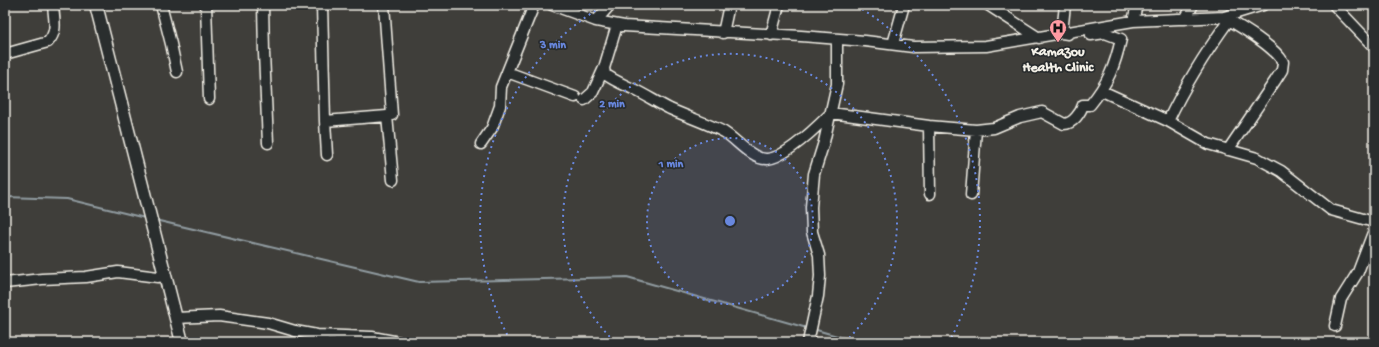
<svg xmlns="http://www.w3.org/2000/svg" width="1379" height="347" viewBox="0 0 1379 347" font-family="'Gochi Hand',sans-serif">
  <rect width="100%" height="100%" fill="#3f3e3a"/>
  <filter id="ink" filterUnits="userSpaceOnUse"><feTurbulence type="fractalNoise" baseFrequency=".025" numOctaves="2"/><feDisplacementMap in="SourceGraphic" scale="8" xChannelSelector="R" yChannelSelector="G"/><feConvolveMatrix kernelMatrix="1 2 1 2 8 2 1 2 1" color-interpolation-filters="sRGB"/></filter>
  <g filter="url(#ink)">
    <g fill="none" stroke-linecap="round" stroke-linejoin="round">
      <path stroke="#919ca1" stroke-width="2" d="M5 197 67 199 145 218
        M155 220 419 282 627 277 807 328
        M813 329 858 342"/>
      <defs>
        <path id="minor" d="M161 5 171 44 177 72
          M206 5 209 99
          M263 5 264 53 268 143
          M322 5 325 121 327 155
          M384 5 392 115
          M552 5 596 21 624 26 801 36 865 41 913 47 986 46 1133 21 1224 17 1263 5
          M988 5 1039 38
          M1065 5 1062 33 1068 34
          M1334 5 1374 47
          M1224 17C1241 27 1274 46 1283 62L1282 70 1275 81 1228 150
          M1185 19 1193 5
          M596 21 610 5
          M1133 21 1137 5
          M723 33 729 5
          M771 35 779 5
          M893 44 904 5
          M5 54 48 42C58 31 54 20 53 5
          M604 68 605 74C614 81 625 85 635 90 647 96 658 103 670 109 688 117 706 123 724 132 736 139 752 160 767 159 785 158 818 126 831 113L929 126 976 130 994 128 1020 117 1042 112 1064 124C1073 124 1081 112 1083 105H1090C1108 83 1115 66 1121 39L1105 33 1091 35
          M507 72 575 97
          M1102 91 1168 121 1208 144 1257 158 1281 171 1331 210 1374 222
          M584 100 593 92 604 68 617 25
          M325 121 387 116 393 180
          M1168 121C1185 85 1206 52 1229 20
          M929 126 930 194
          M481 144 492 128 500 106 501 87 534 5
          M971 195 976 130
          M5 283 42 279 86 277 118 272 158 277
          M176 318 219 316 268 323 295 331 317 335 372 337 399 342
          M1335 326 1341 299 1358 272 1374 230
          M808 342 818 296 820 276 819 255 812 232 811 207 814 174 824 142 837 84V39"/>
        <path id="major" d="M96 5 182 342"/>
      </defs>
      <use href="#minor" stroke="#f4f1e8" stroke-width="13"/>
      <use href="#major" stroke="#f4f1e8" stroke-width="15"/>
      <use href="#minor" stroke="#2a2d2e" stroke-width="10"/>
      <use href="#major" stroke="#2a2d2e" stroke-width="12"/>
    </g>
  </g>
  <circle cx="730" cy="221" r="83" fill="#6887de" fill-opacity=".12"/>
  <g fill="none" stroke="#6887de" stroke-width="2" stroke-dasharray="2 4">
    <circle cx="730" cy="221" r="83"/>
    <path d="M614 341A167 167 0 1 1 846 341"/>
    <path d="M510 340A250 250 0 0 1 603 6M857 6A250 250 0 0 1 950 340"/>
  </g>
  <defs>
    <symbol id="hospital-pin" viewBox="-11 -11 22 30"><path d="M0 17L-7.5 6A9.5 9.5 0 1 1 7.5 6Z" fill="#ff9aa2" stroke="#2a2d2e"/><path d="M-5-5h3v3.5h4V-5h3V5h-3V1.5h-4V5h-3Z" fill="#111"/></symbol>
  </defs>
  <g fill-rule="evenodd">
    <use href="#hospital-pin" x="1048" y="18" width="20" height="27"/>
  </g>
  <g text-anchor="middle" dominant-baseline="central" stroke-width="3.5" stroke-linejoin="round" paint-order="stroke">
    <g font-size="14" font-weight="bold" fill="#f4f1e8" stroke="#2a2d2e">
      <text x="1058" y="52">Kamazou<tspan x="1058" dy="16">Health Clinic</tspan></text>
    </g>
  </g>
  <circle cx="730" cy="221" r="6" fill="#6887de" stroke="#2a2d2e" stroke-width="2"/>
  <g font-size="12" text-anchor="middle" font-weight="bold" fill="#6887de" stroke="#2a2d2e" stroke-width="3.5" stroke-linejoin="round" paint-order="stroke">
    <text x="553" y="48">3 min</text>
    <text x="612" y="107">2 min</text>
    <text x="671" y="167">1 min</text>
  </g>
  <rect width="1379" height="347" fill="none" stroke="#2a2d2e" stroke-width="20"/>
  <rect x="10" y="10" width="1359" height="327" fill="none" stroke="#f4f1e8" stroke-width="1.5" filter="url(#ink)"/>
</svg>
